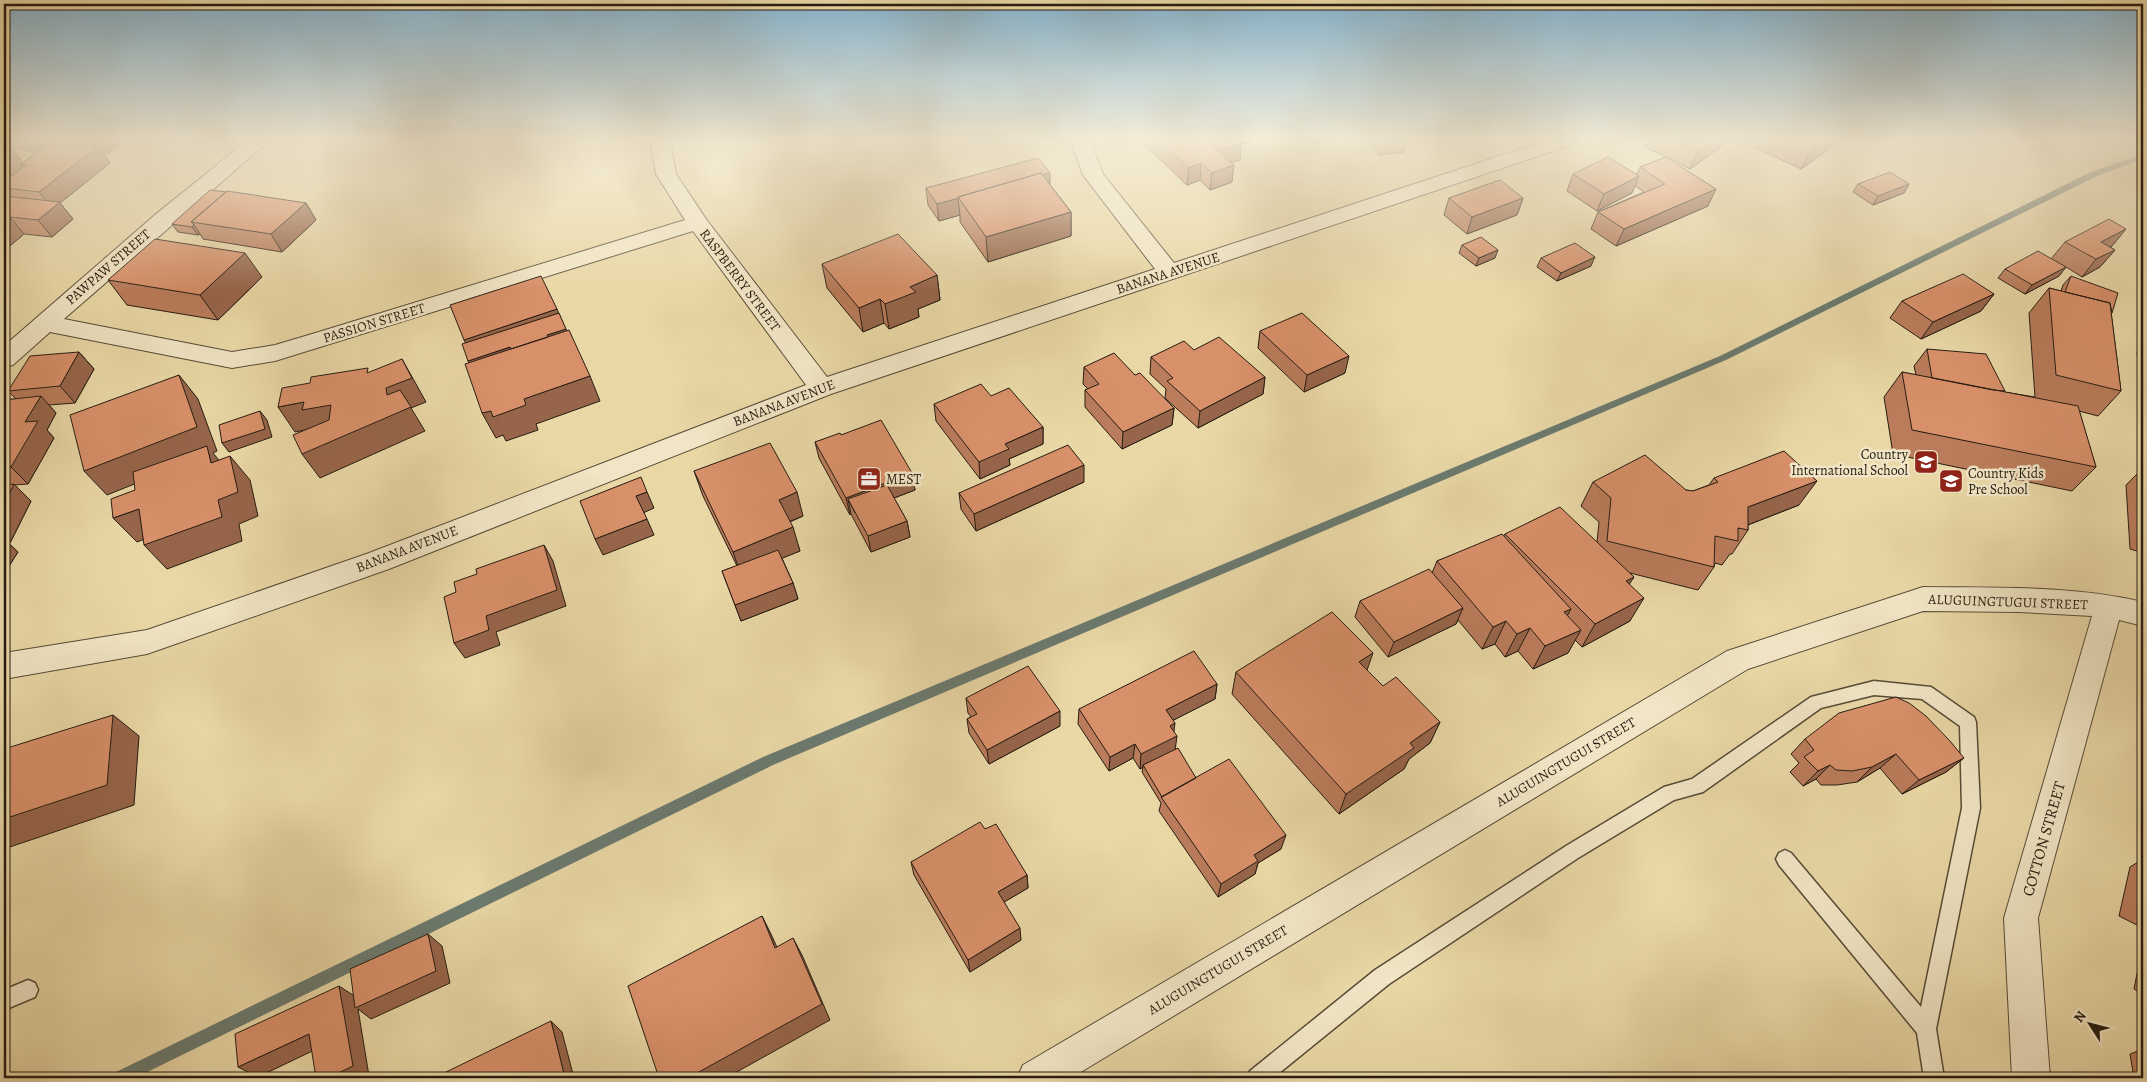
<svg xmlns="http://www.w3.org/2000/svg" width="2147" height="1082" viewBox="0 0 2147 1082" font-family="Alegreya,serif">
  <rect width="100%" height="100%" fill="#e9d7a6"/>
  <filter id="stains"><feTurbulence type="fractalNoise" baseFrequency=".004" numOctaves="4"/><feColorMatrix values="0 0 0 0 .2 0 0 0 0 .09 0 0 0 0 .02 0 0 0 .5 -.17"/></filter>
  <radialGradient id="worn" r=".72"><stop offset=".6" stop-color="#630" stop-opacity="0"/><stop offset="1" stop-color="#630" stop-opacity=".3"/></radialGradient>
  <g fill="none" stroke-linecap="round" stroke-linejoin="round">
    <path fill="#6b7a6f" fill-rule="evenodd" d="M2143 154V159L2097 176 1726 360 773 765 135 1078H111L114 1073 763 757 1720 356 2091 172Z"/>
    <defs>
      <path id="service" d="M1874 681 1931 687 1974 717 1976 722 1980 808 1936 1029 1944 1078H1924L1917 1033 1779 865 1776 859 1779 853 1785 850 1791 853 1921 1007 1962 808 1960 726 1922 699 1874 695 1821 708 1703 792 1674 800 1578 858 1389 984 1273 1078H1247L1250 1071 1375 970 1566 846 1664 787 1692 779 1811 697Z
        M28 980 35 983 38 990 35 997 4 1010V990Z"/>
      <path id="minor" d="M248 140H270L64 319 232 352 275 345 312 334 685 220 656 174 651 146 655 140H675L671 146 676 174 706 219 827 377 1155 269 1083 175 1070 140H1090L1103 174 1174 263 1548 140H1577L1574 144 831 394 389 569 147 654 4 679V653L147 630 369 553 806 385 693 231 275 361 232 368 50 332 13 365 4 367V346L156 214Z
        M1923 587C1996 588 2072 585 2143 602V626L2119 620 2038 918 2050 1078H2012L2004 918 2092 616 2020 612 1923 611 1748 669 1071 1078H1017L1023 1065 1727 651Z"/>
    </defs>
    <use href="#service" stroke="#574b36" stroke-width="3"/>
    <use href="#minor" stroke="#574b36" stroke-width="2"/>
    <use href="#service" fill="#f1e5c5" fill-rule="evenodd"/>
    <use href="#minor" fill="#f1e5c5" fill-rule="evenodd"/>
  </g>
  <path fill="#ba7c5b" stroke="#261c11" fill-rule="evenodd" d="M4 140H126L108 154 103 153 110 163 60 203 73 219 52 237 24 234 4 251V196H5L4 195ZM11 147 36 153 23 163Z
    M1143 140H1254L1253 141 1241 145 1240 160 1231 162 1232 182 1210 190 1200 180 1187 185 1143 143Z
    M1311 140H1340L1313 143Z
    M1370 140H1407L1404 152 1379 155Z
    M1648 140H1727L1724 145 1690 169 1667 157 1708 206 1616 246 1591 229 1598 212 1644 192 1635 186 1632 193 1597 211 1567 191 1573 174H1637L1640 167 1666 157 1645 147Z
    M1739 140H1839L1836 144 1801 169Z
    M1843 140H1854L1850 143Z
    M1858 184H1909L1904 193 1873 205 1853 192Z
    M1050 185 1071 212V236L988 262 960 222V215L939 221 928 205 926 188Z
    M1449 198H1523L1517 215 1467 234 1444 215Z
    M306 203 316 220 282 252 203 239 200 234 198 235 178 232 172 224Z
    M2143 222V242L2140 227Z
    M2126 229 2112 246 2110 247 2115 250 2100 267 2082 277 2066 267 2059 276 2025 294 1998 278 2005 269 2051 259 2065 242Z
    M1462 245 1495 258 1476 266 1459 253Z
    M1541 258 1591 266 1557 281 1537 267Z
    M822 264 937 275 940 300 918 309 919 317 889 329 884 323 863 332 827 288Z
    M2071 276 2111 313 2121 391 2098 416 2079 411 2096 467 2072 491 1893 454 1884 397 1902 372 1916 375 1914 366 1927 349 2005 391 2004 392 2035 397 2029 313 2049 288 2061 291 2063 285Z
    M262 277 218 320 127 305 108 280Z
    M1994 294 1981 311 1921 339 1890 318 1902 301Z
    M1260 331 1345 373 1304 392 1258 348Z
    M2143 345V381L2140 380 2137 352Z
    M79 352 94 369 75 403 49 405 56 413 47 430 54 438 28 484 14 485 31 501 10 543H8L18 552 4 574V400L16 399 8 391Z
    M1151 357 1265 377 1263 394 1198 428 1165 398 1166 389 1150 374Z
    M1084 367 1135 375 1174 408 1172 425 1122 449 1085 407V390L1088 389 1083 384Z
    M991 396 1043 427V444L1009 459 1010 465 980 479 936 421 934 404Z
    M841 435 912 473 915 490 894 498 907 521 910 537 871 552 851 514 850 515 819 458 815 442Z
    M2143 468V553L2130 549 2126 485Z
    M694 471 803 516 790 522 800 551 782 558 793 583 798 599 741 621 722 571 737 566 703 496Z
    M1714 478 1799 505 1748 525V530L1732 554H1730L1722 565 1715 563 1714 567 1698 590 1630 573 1634 577 1629 584 1630 621 1582 647 1575 640 1568 653 1533 669 1518 651 1505 657 1495 644 1482 649 1458 620 1456 624 1388 657 1355 617 1360 601 1432 573 1437 561 1504 536 1505 534 1597 542 1599 522 1581 506 1593 482 1686 490 1693 491 1709 485Z
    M1084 482 976 531 961 509 959 493Z
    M1367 670 1383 686 1440 722 1430 743 1409 759 1404 769 1339 814 1232 694 1236 672Z
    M1217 684 1215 699 1173 720 1175 750 1196 778 1281 849 1258 863 1255 874 1218 897 1159 811 1161 803 1142 772 1143 767 1140 769 1133 758 1109 771 1078 724 1079 709Z
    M966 698 1060 726 989 764 969 733 967 719 971 717 968 713Z
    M1805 739 1964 758 1946 772 1902 794 1880 768 1857 782 1837 785H1821L1816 779 1803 786 1790 772 1799 763 1791 754Z
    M985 829 1027 875 1028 888 1004 902 1021 940 970 972 914 875 911 862Z
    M2143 859V928L2119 916 2130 867Z
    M2143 943V994L2134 989Z
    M2143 1049V1078H2134L2130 1054Z"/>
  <path fill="#97654a" stroke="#261c11" d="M36 140H62L66 145 49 156Z
    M98 140H126L108 154Z
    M1239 140H1254L1253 141 1241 145 1240 160 1221 166 1223 149 1239 144Z
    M1716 140H1727L1724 145 1690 169 1698 152Z
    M1822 140H1839L1836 144 1801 169 1814 145Z
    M8 143 25 165H21L24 170 4 184V146Z
    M98 146 110 163 60 203 73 219 52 237 38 220 52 209 39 192Z
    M1201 163 1200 180 1187 185 1189 168Z
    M1234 165 1232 182 1210 190 1212 173Z
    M1050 173V190L959 198Z
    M1639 176 1632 193 1597 211 1604 194Z
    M1909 184 1904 193 1873 205 1878 196Z
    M1716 189 1708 206 1616 246 1624 229Z
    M958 198 960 215 939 221 937 204Z
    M1523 198 1517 215 1467 234 1472 217Z
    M306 203 316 220 282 252 271 234Z
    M1071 212V236L988 262 986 237Z
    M10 217 24 234 4 251V222Z
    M194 225 200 234 198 235 192 227Z
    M2126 229 2112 246 2091 257 2101 242Z
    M1498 250 1495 258 1476 266 1479 258Z
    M2115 250 2100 267 2082 277 2096 259Z
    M245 253 262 277 218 320 200 295Z
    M1595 257 1591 266 1557 281 1561 273Z
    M2066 267 2059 276 2025 294 2032 285Z
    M937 275 940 300 918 309 919 317 889 329 885 304 910 287Z
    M1994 294 1981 311 1921 339 1933 322Z
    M880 299 884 323 863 332 859 308Z
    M557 309 564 326 473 357 464 340Z
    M566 329 574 346 477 378 468 361Z
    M79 352 94 369 75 403 60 386Z
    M1349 356 1345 373 1304 392 1307 375Z
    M402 359 416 384 426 402 411 408 425 431 320 478 302 454 386 388Z
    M179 375 198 399 217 451 213 453 227 470 211 463 209 454 107 495 84 471Z
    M590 376 600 401 536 424 538 430 506 441 503 435 496 438 482 413Z
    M1265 377 1263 394 1198 428 1200 411Z
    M41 396 56 413 47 430 54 438 28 484 11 467 25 422Z
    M304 402 331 405 348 429 315 428 295 432 278 407Z
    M1174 408 1172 425 1122 449 1123 432Z
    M260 411 267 420 272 437 229 452 222 443Z
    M1043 427V444L1009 459 1010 465 980 479 979 462 1005 444Z
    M230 456 250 480 258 516 239 524 242 541 167 569 144 545 218 500Z
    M1084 465V482L976 531 974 514Z
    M912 473 915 490 855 513 848 499 851 514 850 515 846 498Z
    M1817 481 1799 505 1732 531 1748 507Z
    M14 484 31 501 10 543 4 537V504Z
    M647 492 654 508 643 513 636 496Z
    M797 492 803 516 786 523 779 500Z
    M139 509 161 533 137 542 113 518Z
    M647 519 654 535 603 555 595 539Z
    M907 521 910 537 871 552 868 536Z
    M793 527 800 551 741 575 733 552Z
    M4 539 18 552 4 574Z
    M544 545 553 561 566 606 496 632 500 645 465 658 454 643 486 616Z
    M1634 577 1619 600 1626 581Z
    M793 583 798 599 741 621 735 605Z
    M1644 598 1630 621 1582 647 1595 624Z
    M1463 608 1456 624 1388 657 1394 642Z
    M1571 609 1558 632 1564 612Z
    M1506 621 1495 644 1482 649 1493 627Z
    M1530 628 1518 651 1505 657 1517 634Z
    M1581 630 1568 653 1533 669 1545 646Z
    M1373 653 1365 676 1359 662Z
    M1217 684 1215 699 1164 725 1166 710Z
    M1060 711V726L989 764 987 750Z
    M113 715 139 736 134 805 4 849V819Z
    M1440 722 1430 743 1409 759 1404 769 1339 814 1346 794 1410 743Z
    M1175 723 1173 738 1177 736 1175 751 1143 765V767L1140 769 1141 754 1170 726Z
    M1135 744 1133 758 1109 771 1110 757Z
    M1896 754 1880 768 1857 782 1872 767Z
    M1964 758 1946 772 1902 794 1919 780Z
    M1830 765 1816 779 1803 786 1818 771Z
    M1286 835 1281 849 1258 863 1255 874 1218 897 1221 884 1254 855Z
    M1027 875 1028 888 999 905 998 892Z
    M762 916 771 934 785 965 775 948Z
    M1020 928 1021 940 970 972 968 960Z
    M428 934 442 946 450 983 371 1019 358 1009 369 1076 365 1078H328L339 986 356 997Z
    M793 938 802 955 830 1020 726 1078H688Z
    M551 1021 562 1032 574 1078H565Z
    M309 1034 327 1044 258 1077 238 1067Z"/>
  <path fill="#d8906a" stroke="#261c11" d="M52 140 98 146 39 192 4 188V182L26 165H21Z
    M1158 140H1205L1234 165 1212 173 1201 163 1189 168Z
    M1212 140H1238L1242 143 1223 149Z
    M1672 140H1716L1698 152Z
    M1803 140H1822L1814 145Z
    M1608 157 1639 176 1604 194 1573 174Z
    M1666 157 1716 189 1624 229 1598 212 1665 184 1640 167Z
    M1038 158 1050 173 1042 175 1041 173 958 197 959 198 937 204 926 188Z
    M1890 172 1909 184 1878 196 1858 184Z
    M1041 173 1071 212 986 237 958 197Z
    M1500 180 1523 198 1472 217 1449 198Z
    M210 190 226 192 191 222 194 225 192 227 172 224Z
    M227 191 306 203 271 234 191 222Z
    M4 196 60 202 38 220 10 217 4 222Z
    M2109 219 2126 229 2101 242 2115 250 2096 259 2065 242Z
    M898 234 937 275 910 287 916 292 885 304 880 299 859 308 822 264Z
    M1481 237 1498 250 1479 258 1462 245Z
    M155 239 245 253 200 295 108 280Z
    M1575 243 1595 257 1561 273 1541 258Z
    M2038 251 2066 267 2032 285 2005 269Z
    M1963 274 1994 294 1933 322 1902 301Z
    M541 276 557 309 464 340 450 305Z
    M2071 276 2118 293 2112 313 2110 303 2065 292Z
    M2049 288 2110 303 2121 391 2056 375Z
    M559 313 566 329 547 335 548 337 511 349 510 347 468 361 462 344Z
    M1302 313 1349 356 1307 375 1260 331Z
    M569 330 590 376 524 399 526 405 493 417 491 411 482 413 465 364Z
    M1219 337 1265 377 1200 411 1167 381 1173 378 1151 357 1184 341 1194 350Z
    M1927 349 1986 354 2005 391 1993 390 1932 378Z
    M79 352 60 386 8 391 30 356Z
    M1114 353 1135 375 1140 373 1174 408 1123 432 1085 390 1099 384 1084 367Z
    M402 359 412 378 386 388 387 395 400 390 411 407 302 454 293 435 329 420 331 405 302 410 304 402 278 407 282 388 310 383 311 377 368 368 367 373Z
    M1902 372 2078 406 2096 467 1912 430Z
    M179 375 197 427 84 471 70 415Z
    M981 384 991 396 1009 388 1043 427 1005 444 1009 449 979 462 934 404Z
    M41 396 25 422 38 421 11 467 4 468V400Z
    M260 411 265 429 222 443 219 425Z
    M881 420 912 473 846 498 815 442 840 433 841 435Z
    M770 443 797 492 779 500 793 527 733 552 694 471Z
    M1068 445 1084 465 974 514 959 493Z
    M207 446 211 463 230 456 238 492 218 500 222 517 144 545 139 509 113 518 111 499 135 490 133 472Z
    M1784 451 1817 481 1748 507V530L1738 528V541L1715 536 1714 567 1607 541 1611 498 1593 482 1645 455 1686 490 1693 491 1718 482 1714 478Z
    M641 477 647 492 636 496 647 519 595 539 580 501Z
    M14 484 4 504V486Z
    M887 485 907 521 868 536 848 499Z
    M1560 507 1634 577 1626 581 1644 598 1595 624 1505 534Z
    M1502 534 1571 609 1564 612 1581 630 1545 646 1530 628 1517 634 1506 621 1493 627 1437 561Z
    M544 545 557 590 486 616 489 630 454 643 444 597 456 592 454 582 477 574 476 569Z
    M778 550 793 583 735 605 722 571Z
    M1429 569 1463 608 1394 642 1360 601Z
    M1332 612 1373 653 1359 662 1383 686 1396 677 1440 722 1410 743 1414 748 1346 794 1236 672Z
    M1194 651 1217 684 1166 710 1175 723 1170 726 1177 736 1141 754 1135 744 1110 757 1079 709Z
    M1028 666 1060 711 987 750 967 719 977 714 966 698Z
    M1896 697 1909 703 1926 716 1950 741 1964 758 1919 780 1896 754 1872 767 1852 771 1836 770 1830 765 1818 771 1804 757 1814 750 1805 739 1839 713Z
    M113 715 107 785 4 819V749Z
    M1178 748 1196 778 1162 797 1143 765Z
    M1229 759 1286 835 1254 855 1258 861 1221 884 1161 797Z
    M980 822 985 829 996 824 1027 875 998 892 1020 928 968 960 911 862Z
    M762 916 775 948 793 938 822 1004 688 1078H659L628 986Z
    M428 934 436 971 355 1008 350 969Z
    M339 986 353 1066 328 1078H316L309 1034 238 1067 235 1034Z
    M551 1021 565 1078H443L442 1074Z"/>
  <linearGradient id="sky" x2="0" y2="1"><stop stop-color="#88b6d1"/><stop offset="0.48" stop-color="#f5edd7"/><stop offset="1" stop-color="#f5edd7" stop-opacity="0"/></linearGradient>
  <rect width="2147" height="291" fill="url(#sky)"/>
  <defs>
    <symbol id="school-square" viewBox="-11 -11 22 22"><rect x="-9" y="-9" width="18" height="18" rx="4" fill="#8f2418" stroke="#f1e5c5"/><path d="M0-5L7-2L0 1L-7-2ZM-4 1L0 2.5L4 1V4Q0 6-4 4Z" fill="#fff"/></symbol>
    <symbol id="office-square" viewBox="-11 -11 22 22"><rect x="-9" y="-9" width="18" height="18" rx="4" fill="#8f2418" stroke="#f1e5c5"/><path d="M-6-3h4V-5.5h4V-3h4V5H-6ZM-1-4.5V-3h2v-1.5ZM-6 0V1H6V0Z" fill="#fff"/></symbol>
  </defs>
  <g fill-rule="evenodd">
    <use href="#school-square" x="1912" y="448" width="28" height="28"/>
    <use href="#office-square" x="855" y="465" width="28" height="28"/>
    <use href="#school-square" x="1937" y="467" width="28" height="28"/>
  </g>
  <g text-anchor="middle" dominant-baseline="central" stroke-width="5" stroke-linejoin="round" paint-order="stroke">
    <g font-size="14" fill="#261c11" stroke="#f1e5c5">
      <text transform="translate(108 267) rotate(-41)">PAWPAW STREET</text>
      <text transform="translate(1168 273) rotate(-18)">BANANA AVENUE</text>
      <text transform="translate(740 280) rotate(53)">RASPBERRY STREET</text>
      <text transform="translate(374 323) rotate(-17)">PASSION STREET</text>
      <text transform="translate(784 403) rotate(-21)">BANANA AVENUE</text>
      <text transform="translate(407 549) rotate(-21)">BANANA AVENUE</text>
      <text transform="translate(2008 602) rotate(2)">ALUGUINGTUGUI STREET</text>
      <text transform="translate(1566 762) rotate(-31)">ALUGUINGTUGUI STREET</text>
      <text transform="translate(1218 970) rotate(-31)">ALUGUINGTUGUI STREET</text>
    </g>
    <g font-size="14" fill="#261c11" stroke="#f1e5c5" text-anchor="start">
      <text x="1908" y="454" text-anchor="end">Country<tspan x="1908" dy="16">International School</tspan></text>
      <text x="1968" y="473">Country Kids<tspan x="1968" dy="16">Pre School</tspan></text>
      <text x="886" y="479">MEST</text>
    </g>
    <g font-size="16" fill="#261c11" stroke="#f1e5c5">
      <text transform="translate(2044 839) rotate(-74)">COTTON STREET</text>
    </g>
  </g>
  <rect width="2147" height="1082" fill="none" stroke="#e9d7a6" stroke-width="20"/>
  <rect x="5" y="5" width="2137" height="1072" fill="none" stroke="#261c11" stroke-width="2.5"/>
  <rect x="10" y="10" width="2127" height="1062" fill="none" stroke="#261c11"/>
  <g transform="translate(2090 1024) rotate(306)" stroke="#f1e5c5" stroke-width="4" paint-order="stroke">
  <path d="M0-4L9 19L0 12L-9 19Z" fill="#261c11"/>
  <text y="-8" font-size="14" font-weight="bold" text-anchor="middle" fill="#261c11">N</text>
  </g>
  <rect width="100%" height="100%" filter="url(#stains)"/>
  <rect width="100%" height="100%" fill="url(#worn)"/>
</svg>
